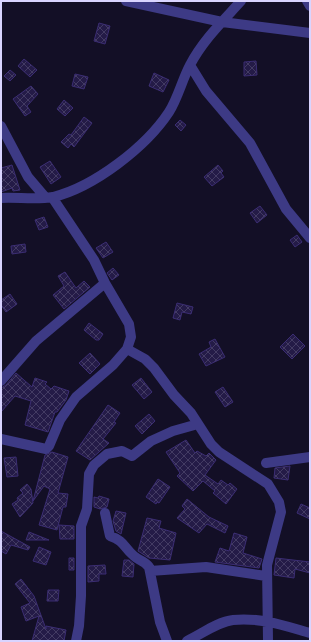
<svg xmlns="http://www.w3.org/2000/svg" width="311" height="642" viewBox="0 0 311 642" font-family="Montserrat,sans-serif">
  <defs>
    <pattern id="building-cross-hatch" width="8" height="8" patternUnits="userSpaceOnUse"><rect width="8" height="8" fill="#241b47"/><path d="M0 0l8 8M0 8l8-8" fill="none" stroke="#433b63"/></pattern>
  </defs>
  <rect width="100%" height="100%" fill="#130f26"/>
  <path fill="url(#building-cross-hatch)" stroke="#3b2d73" d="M99 23 110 26 105 44 94 41Z
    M24 59 37 70 30 77 18 66Z
    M256 61 257 75 244 76V62Z
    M10 70 16 75 10 81 4 76Z
    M154 73 169 80 163 92 149 86Z
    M75 74 88 77 84 89 72 86Z
    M31 86 38 94 27 106 31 112 25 116 13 99Z
    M64 100 73 108 65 116 57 109Z
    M84 117 92 123 74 147 71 144 68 148 61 142 69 134 71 135Z
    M180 120 186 125 181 131 175 125Z
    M50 161 61 177 51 184 40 167Z
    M12 165 20 190 13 191 12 188 1 192V168Z
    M218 165 223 171 221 173 224 177 212 186 204 177Z
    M260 206 267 215 257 223 250 213Z
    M44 217 48 227 39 230 35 220Z
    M297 235 302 242 295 247 290 240Z
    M106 242 113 252 103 258 96 248Z
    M25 244 26 252 12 254 11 246Z
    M113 268 119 275 112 280 107 273Z
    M65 272 76 288 84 281 90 287 64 309 53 295 64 286 58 276Z
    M10 294 17 304 6 312 1 305V300Z
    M177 303 193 307 191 314 182 312 180 320 173 318Z
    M89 323 103 334 99 340H96L84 330Z
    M293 334 305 346 292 359 280 347Z
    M215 339 225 357 206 366 199 354 211 347 209 342Z
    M90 353 100 364 90 374 79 363Z
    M16 373 32 387 35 378 47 382 45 384 51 389 54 386 69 391 66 400 57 412H55L48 432 25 425 31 401 15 396 1 412V388L6 385Z
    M141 378 152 392 144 399 132 385Z
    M223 387 233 402 225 407 215 392Z
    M108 405 120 413 114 422 116 423 103 439 109 443 90 460 76 451Z
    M149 414 155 421 142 434 135 426Z
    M186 440 195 453 197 451 206 456 209 453 216 460 205 475 218 484 221 480 228 485 230 483 237 489 226 504 213 493 215 491 203 481 193 491 177 476 180 473 166 452Z
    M52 452 68 457 58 493 68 494 66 507H63L57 530 39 525 50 489 44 486 33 501 45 455Z
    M16 457 18 476 7 477 4 458Z
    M290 466 288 480 274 478 275 468Z
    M158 479 170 487 159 503 157 502 156 504 146 497Z
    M27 484 31 489 33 503 20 517 12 504 18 500 17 498 23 493 20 490Z
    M99 496 109 499 107 507 100 509 94 507V497L98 498Z
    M187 499 209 517 228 526 225 533 207 524 199 533 177 518 185 509 182 506Z
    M301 504 310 508V519L297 513Z
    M116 511 126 513 121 534 116 531 113 521Z
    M147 518 161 521 159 528 176 533 170 560 149 558 138 551Z
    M59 525 74 526V539H60Z
    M1 531 30 547 28 550 11 545 6 554 1 551Z
    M29 532 49 540H26Z
    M234 533 247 537 243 553 262 559 259 568 215 562 220 548 229 551Z
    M39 547 51 552 46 565 33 561Z
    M69 558H74V570H69Z
    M276 558 310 562V573L295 569 294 578 274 575Z
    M124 560H129L134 564 133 577 122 576Z
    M105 565 106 574H99V581L88 582V566Z
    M21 579 34 596 46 629V626L66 630 64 641H32L39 616 26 621 21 607 30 603 15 584Z
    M48 590H59L58 601H47Z"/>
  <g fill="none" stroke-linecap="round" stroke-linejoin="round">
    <path stroke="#3d3a85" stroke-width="10" d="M126 1 222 22 310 33
      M307 1 310 6
      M190 65 206 91 250 143 286 209 310 238
      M1 126 28 177 45 197
      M1 198C17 197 37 200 53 197 94 187 146 147 169 112 178 98 182 80 190 65 203 40 223 21 241 1
      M127 349 145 359 154 368 174 395 191 413 211 444 219 452 268 484 279 502 281 512 267 565 268 641
      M1 381 36 341 105 283
      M1 439 46 449 49 446 60 420 76 397 113 365 127 349 131 337 129 324 105 283 94 260 52 197
      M266 463 310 457
      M105 513 110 536C125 541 123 547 134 556 139 561 144 560 149 567L160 622 167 641
      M150 571 206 567 266 576
      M76 641 79 626 81 596V526L87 509 89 474 94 465 107 454 122 451 132 456 151 441 173 431 198 424
      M187 641C202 634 217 622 233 620 260 617 285 626 310 633"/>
  </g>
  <rect width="311" height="642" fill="none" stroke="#d9d4ff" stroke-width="4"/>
</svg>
